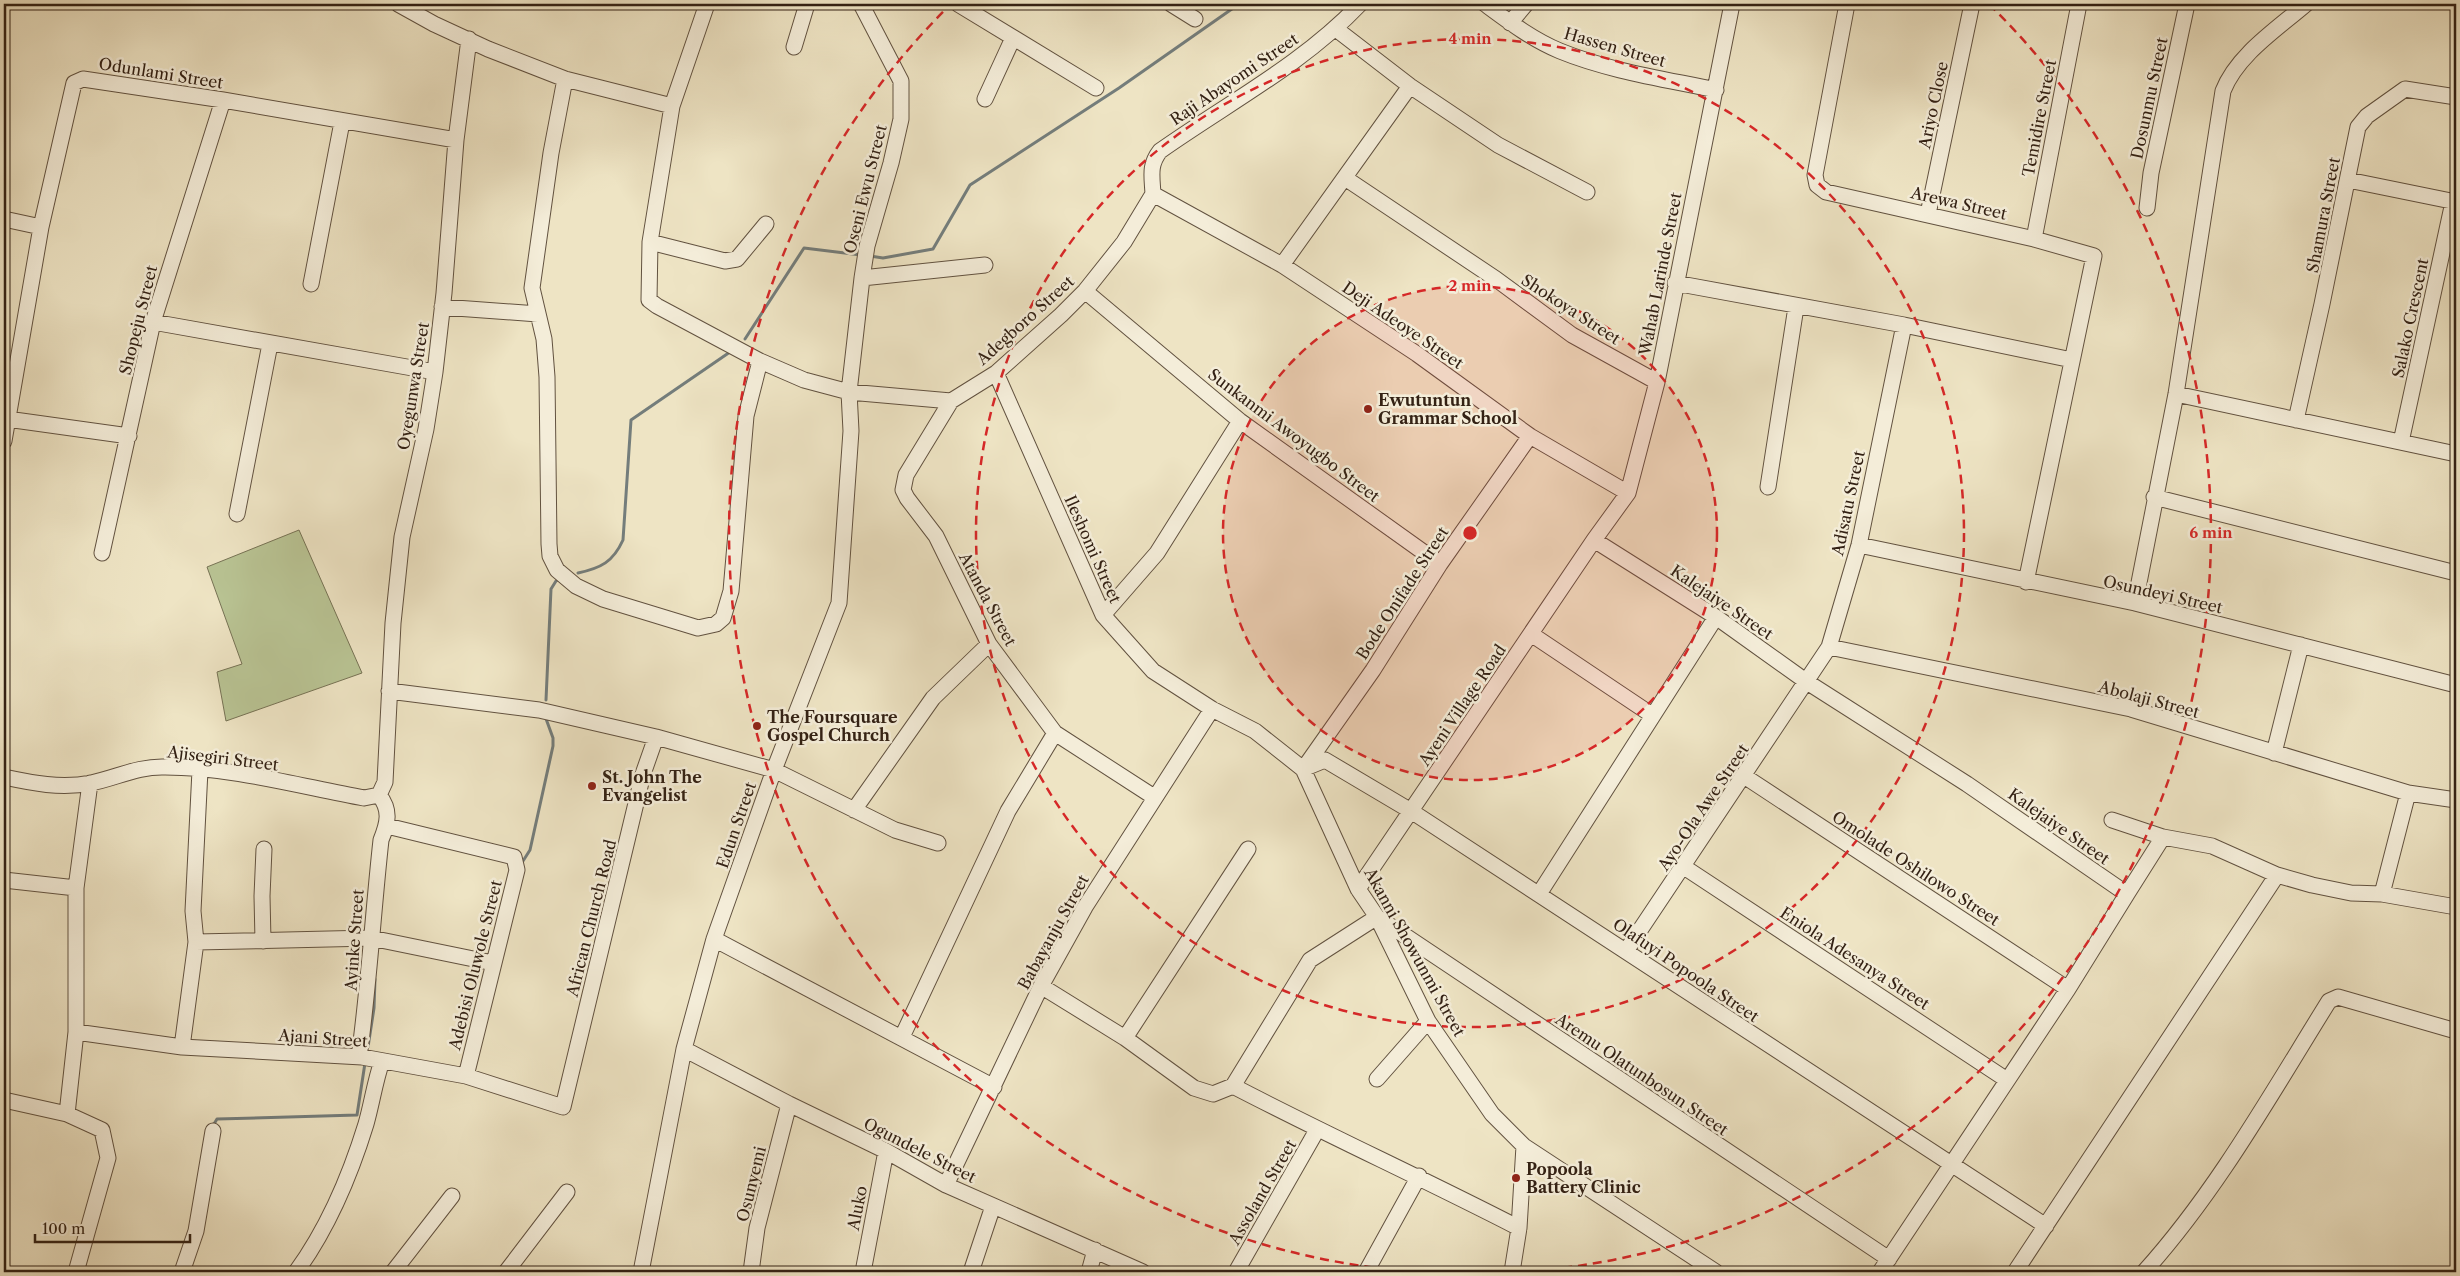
<svg xmlns="http://www.w3.org/2000/svg" width="2460" height="1276" viewBox="0 0 2460 1276" font-family="'Libre Caslon Text',serif">
  <rect width="100%" height="100%" fill="#eee4c4"/>
  <filter id="stains"><feTurbulence type="fractalNoise" baseFrequency=".004" numOctaves="4"/><feColorMatrix values="0 0 0 0 .2 0 0 0 0 .09 0 0 0 0 .02 0 0 0 .5 -.17"/></filter>
  <radialGradient id="worn" r=".72"><stop offset=".6" stop-color="#630" stop-opacity="0"/><stop offset="1" stop-color="#630" stop-opacity=".3"/></radialGradient>
  <path fill="#b9c494" stroke="#767254" d="M299 530 362 673 226 721 217 672 242 664 207 567Z"/>
  <g fill="none" stroke-linecap="round" stroke-linejoin="round">
    <path stroke="#747d7b" stroke-width="3" d="M870 256 883 258 933 249 970 185 1119 88 1239 4
      M745 339 804 248 861 255
      M578 573C601 568 613 562 623 540L631 420 730 352
      M546 700 551 589 556 581 561 578
      M523 861 530 850 553 746V738L545 716
      M368 1047 374 1008 375 979
      M214 1124 217 1119 357 1115 365 1063"/>
    <defs>
      <path id="minor" d="M398 4 434 24 488 49 565 79 672 106
        M707 4 672 106 650 242 649 300 657 306 760 361 804 380 849 392 951 401 996 373 1061 315 1085 291 1124 242 1153 194
        M958 4 1096 88
        M1171 4 1195 19
        M1485 4C1508 21 1533 40 1560 51 1609 71 1664 79 1716 90
        M1847 4 1815 175 1817 185 1826 192 2034 239 2094 256 2026 582
        M1510 23 1526 4
        M1336 29 1410 86 1498 145 1587 192
        M794 47 807 4
        M565 79 551 153 532 288 544 339 547 377 549 544 550 556 557 570 576 586 603 599 698 628 716 624 723 618 731 591 746 416 760 361
        M985 99 1013 38
        M1345 178 1496 279 1572 335 1657 382
        M2348 180 2456 202
        M1153 194 1282 265 1417 354 1530 436 1628 493
        M1153 194C1152 176 1149 165 1160 151 1228 103 1303 64 1360 4
        M2147 208 2151 173 2187 4
        M1928 214 1972 4
        M4 219 41 227
        M2034 239 2079 4
        M650 242 725 261 737 259 766 224
        M1282 265 1410 86
        M862 278 985 265
        M1675 283 1904 325 2072 360
        M311 284 342 122
        M1085 291 1240 421 1440 564
        M442 307 538 314
        M153 322 435 372
        M996 373 1103 615 1153 671 1212 709 1255 731 1303 769 1358 889 1377 917 1428 1021 1492 1114 1524 1146 1716 1272
        M2176 394 2456 454
        M951 401 906 475 903 490 907 498 936 536 989 644 1055 733 1154 797
        M7 419 129 436
        M2296 420 2322 304 2358 127 2367 116 2405 89 2456 97
        M4 441 41 227 74 83 83 79 223 100 456 140
        M2401 442 2453 202
        M1768 487 1796 307
        M2154 497 2456 573
        M237 514 270 344
        M1594 540 1716 617 1807 682 1967 784 2127 894 2068 989 1880 1272
        M1859 545 2135 603 2456 685
        M102 553 153 322 223 100
        M2135 603 2176 394 2223 91C2237 55 2277 29 2306 4
        M1103 615 1157 553 1240 421
        M1531 634 1652 715
        M1829 647 2131 709 2408 793 2456 800
        M389 691 539 710 656 737 774 770 895 830 938 843
        M2274 753 2301 645
        M1304 768 1373 670 1440 564 1530 436
        M1303 769 1325 760 1411 811 2046 1226
        M1744 776 2068 989
        M4 777C32 783 61 789 91 783 116 778 138 766 165 767 231 767 299 786 364 798L379 795
        M379 795 385 782 393 623 402 537 426 429 435 372 444 293 456 140 469 39
        M854 810 933 698 989 644
        M2112 820 2163 837
        M387 826 514 857 517 870 466 1076
        M1684 867 2007 1080
        M4 880 76 888
        M1358 889 1594 540 1628 493 1657 382 1732 4
        M1539 894 1716 617
        M2127 894 2163 837 2212 846 2277 875 2312 885 2351 893 2382 894 2456 907
        M2382 894 2408 793
        M714 939 994 1087
        M263 941 262 896 264 849
        M196 942 371 938 493 963
        M1626 951 1829 647 1859 545 1904 325
        M1041 986 1125 1038 1194 1088 1213 1094 1233 1086C1327 1135 1424 1179 1519 1228
        M76 1032 182 1047 362 1057 466 1076 563 1107 643 774 656 737
        M902 1037 1008 811 1055 733
        M1125 1038 1248 849
        M182 1047 196 942 193 911 200 770
        M684 1049 789 1104 886 1151 946 1185 1143 1272
        M359 1057C369 985 373 912 381 840 388 823 391 810 379 795
        M1377 1079 1428 1021
        M1233 1086 1310 960 1377 917 1889 1259
        M4 1100 67 1114 102 1130 108 1158 76 1272
        M67 1114 76 1032V888L90 783
        M946 1185 1041 986 1085 907 1212 709
        M182 1272 196 1231 213 1131
        M296 1272C328 1228 350 1176 366 1124 372 1103 375 1081 382 1061
        M393 1272 452 1196
        M506 1272 567 1192
        M641 1272 684 1049 714 939 774 770 839 603 851 431 849 392 862 278 867 246 891 163 901 119V81L861 4
        M751 1272 757 1228 789 1104
        M863 1272 886 1151
        M971 1272 993 1206
        M1089 1272 1095 1250
        M1236 1272 1317 1130
        M1366 1272 1419 1176
        M1512 1272 1519 1228 1524 1146
        M2015 1272 2277 875
        M2144 1272C2217 1191 2271 1094 2329 1001L2338 997 2456 1031"/>
    </defs>
    <use href="#minor" stroke="#625240" stroke-width="17"/>
    <use href="#minor" stroke="#f4edd9" stroke-width="15"/>
  </g>
  <circle cx="1470" cy="533" r="247" fill="#d62828" fill-opacity=".12"/>
  <g fill="none" stroke="#d62828" stroke-width="2.5" stroke-dasharray="9 6">
    <circle cx="1470" cy="533" r="247"/>
    <circle cx="1470" cy="533" r="494"/>
    <path d="M1418 1272A741 741 0 0 1 951 4M1989 4A741 741 0 0 1 1522 1272"/>
  </g>
  <g fill="#8f2418" stroke="#f4edd9" stroke-width="2">
    <circle cx="1368" cy="409" r="5"/>
    <circle cx="757" cy="726" r="5"/>
    <circle cx="592" cy="786" r="5"/>
    <circle cx="1516" cy="1178" r="5"/>
  </g>
  <g text-anchor="middle" dominant-baseline="central" stroke-width="5" stroke-linejoin="round" paint-order="stroke">
    <g font-size="16" fill="#332114" stroke="#f4edd9">
      <text transform="translate(1615 47) rotate(16)">Hassen Street</text>
      <text transform="translate(161 73) rotate(9)">Odunlami Street</text>
      <text transform="translate(1234 79) rotate(-34)">Raji Abayomi Street</text>
      <text transform="translate(2149 98) rotate(-78)">Dosunmu Street</text>
      <text transform="translate(1933 105) rotate(-78)">Ariyo Close</text>
      <text transform="translate(2039 118) rotate(-79)">Temidire Street</text>
      <text transform="translate(865 189) rotate(-76)">Oseni Ewu Street</text>
      <text transform="translate(1959 203) rotate(13)">Arewa Street</text>
      <text transform="translate(2323 215) rotate(-79)">Shamura Street</text>
      <text transform="translate(1660 274) rotate(-79)">Wahab Larinde Street</text>
      <text transform="translate(1571 309) rotate(33)">Shokoya Street</text>
      <text transform="translate(2410 318) rotate(-78)">Salako Crescent</text>
      <text transform="translate(138 320) rotate(-76)">Shopeju Street</text>
      <text transform="translate(1025 320) rotate(-42)">Adegboro Street</text>
      <text transform="translate(1403 325) rotate(34)">Deji Adeoye Street</text>
      <text transform="translate(413 386) rotate(-81)">Oyegunwa Street</text>
      <text transform="translate(1294 435) rotate(37)">Sunkanmi Awoyugbo Street</text>
      <text transform="translate(1848 503) rotate(-78)">Adisatu Street</text>
      <text transform="translate(1093 549) rotate(66)">Ileshomi Street</text>
      <text transform="translate(1402 593) rotate(-57)">Bode Onifade Street</text>
      <text transform="translate(2163 594) rotate(13)">Osundeyi Street</text>
      <text transform="translate(988 599) rotate(62)">Atanda Street</text>
      <text transform="translate(1722 602) rotate(34)">Kalejaiye Street</text>
      <text transform="translate(2149 699) rotate(15)">Abolaji Street</text>
      <text transform="translate(1462 705) rotate(-56)">Ayeni Village Road</text>
      <text transform="translate(223 758) rotate(7)">Ajisegiri Street</text>
      <text transform="translate(1703 807) rotate(-56)">Ayo-Ola Awe Street</text>
      <text transform="translate(736 825) rotate(-71)">Edun Street</text>
      <text transform="translate(2059 826) rotate(35)">Kalejaiye Street</text>
      <text transform="translate(1916 868) rotate(33)">Omolade Oshilowo Street</text>
      <text transform="translate(591 918) rotate(-76)">African Church Road</text>
      <text transform="translate(1053 932) rotate(-61)">Babayanju Street</text>
      <text transform="translate(354 940) rotate(-86)">Ayinke Street</text>
      <text transform="translate(1415 952) rotate(61)">Akanni Showunmi Street</text>
      <text transform="translate(1855 958) rotate(33)">Eniola Adesanya Street</text>
      <text transform="translate(475 965) rotate(-76)">Adebisi Oluwole Street</text>
      <text transform="translate(1686 970) rotate(34)">Olafuyi Popoola Street</text>
      <text transform="translate(323 1038) rotate(4)">Ajani Street</text>
      <text transform="translate(1642 1074) rotate(34)">Aremu Olatunbosun Street</text>
      <text transform="translate(920 1150) rotate(27)">Ogundele Street</text>
      <text transform="translate(751 1184) rotate(-76)">Osunyemi</text>
      <text transform="translate(1262 1192) rotate(-60)">Assoland Street</text>
      <text transform="translate(857 1208) rotate(-79)">Aluko</text>
    </g>
    <g font-size="16" font-weight="bold" fill="#332114" stroke="#f4edd9" text-anchor="start">
      <text x="1378" y="400">Ewutuntun<tspan x="1378" dy="18">Grammar School</tspan></text>
      <text x="767" y="717">The Foursquare<tspan x="767" dy="18">Gospel Church</tspan></text>
      <text x="602" y="777">St. John The<tspan x="602" dy="18">Evangelist</tspan></text>
      <text x="1526" y="1169">Popoola<tspan x="1526" dy="18">Battery Clinic</tspan></text>
    </g>
  </g>
  <circle cx="1470" cy="533" r="8" fill="#d62828" stroke="#f4edd9" stroke-width="2.5"/>
  <g font-size="15" text-anchor="middle" font-weight="bold" fill="#d62828" stroke="#f4edd9" stroke-width="5" stroke-linejoin="round" paint-order="stroke">
    <text x="1470" y="44">4 min</text>
    <text x="1470" y="291">2 min</text>
    <text x="2211" y="538">6 min</text>
  </g>
  <rect width="2460" height="1276" fill="none" stroke="#eee4c4" stroke-width="20"/>
  <rect x="5" y="5" width="2450" height="1266" fill="none" stroke="#332114" stroke-width="2.5"/>
  <rect x="10" y="10" width="2440" height="1256" fill="none" stroke="#332114"/>
  <path d="M35 1234v8h155v-8" fill="none" stroke="#332114" stroke-width="2.5"/>
  <text x="42" y="1234" font-size="15" fill="#332114" stroke="#f4edd9" stroke-width="4" paint-order="stroke">100 m</text>
  <rect width="100%" height="100%" filter="url(#stains)"/>
  <rect width="100%" height="100%" fill="url(#worn)"/>
</svg>
